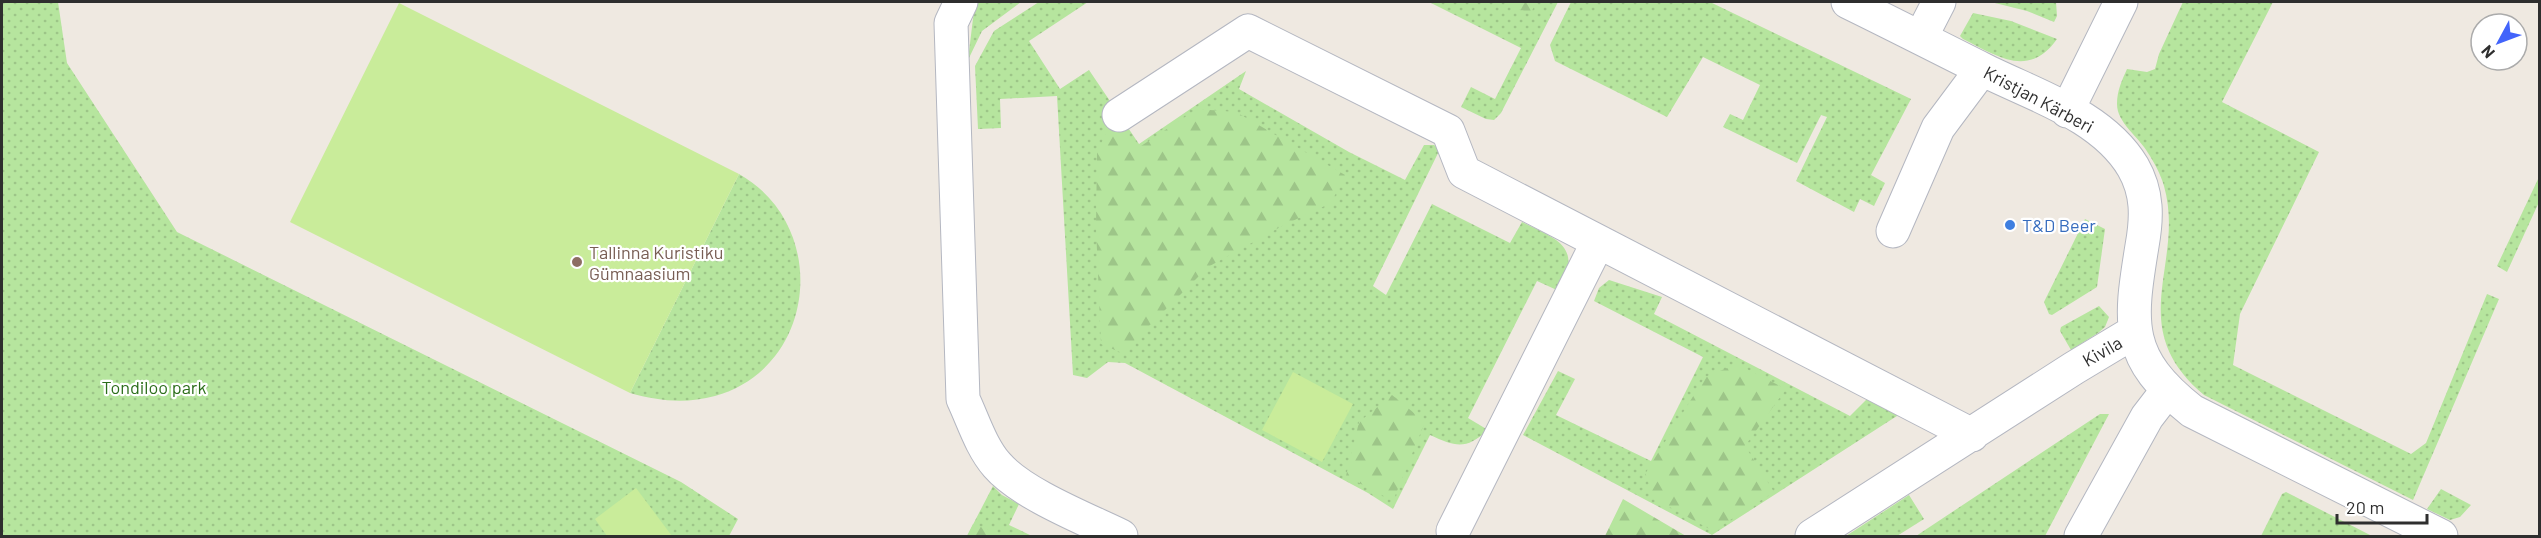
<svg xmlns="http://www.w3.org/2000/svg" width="2541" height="538" viewBox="0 0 2541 538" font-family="Barlow,sans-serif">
  <defs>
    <pattern id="green-dots" width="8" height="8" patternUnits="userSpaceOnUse" patternTransform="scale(1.5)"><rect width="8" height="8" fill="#b6e59e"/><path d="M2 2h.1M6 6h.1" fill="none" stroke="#9dc588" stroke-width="1.8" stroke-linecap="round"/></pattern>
    <pattern id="forest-firs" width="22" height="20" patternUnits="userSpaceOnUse" patternTransform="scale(1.5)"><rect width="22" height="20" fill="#b6e59e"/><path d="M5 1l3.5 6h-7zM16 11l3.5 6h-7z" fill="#9dc588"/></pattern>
  </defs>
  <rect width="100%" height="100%" fill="#efe9e1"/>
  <path fill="url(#green-dots)" d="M2 2H58L67 63 177 232 681 482 738 519 729 536H2Z
    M975 2H1021L982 31 968 60Z
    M1039 2H1088L1029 41 1060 89 1089 70 1139 144 1246 71 1239 89 1349 152 1405 180 1424 145H1434L1440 149 1373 286 1386 295 1432 204 1510 243 1522 222C1558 240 1583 246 1559 291L1537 281 1468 418 1488 430C1466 450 1456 447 1430 435L1393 509 1368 493 1125 363 1108 362 1087 378 1073 375 1057 96 1000 99 1001 128 978 129 975 66 994 31Z
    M1429 2H1558L1501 113 1494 120 1486 119 1461 107 1471 87 1495 99 1521 48Z
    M1571 2H1710L1911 99 1871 175 1885 183 1874 206 1860 199 1854 212 1796 181 1827 117 1821 115 1797 163 1723 127 1730 114 1743 120 1760 85 1703 57 1667 117 1555 61 1550 45Z
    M1991 2H2056L2057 16 2054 22 2027 11Z
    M2183 2H2273L2222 102 2319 152 2240 314 2233 365 2411 454 2426 443 2487 294 2499 299 2413 500 2204 395C2122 326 2186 264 2164 186 2161 175 2154 162 2148 153 2139 137 2117 123 2117 104 2117 91 2122 80 2127 69L2147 72 2155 69 2159 54Z
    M1973 13 2011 21 2057 39C2029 79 1997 56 1963 39L1960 36Z
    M739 174C830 225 818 367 715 396 686 404 658 401 630 393Z
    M2539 177V202L2507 272 2497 266Z
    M2085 219 2105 229 2097 287 2052 315 2049 314 2044 302Z
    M1609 280 1662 297 1654 314 1850 416 1869 397 1900 414 1712 535 1523 435 1558 371 1575 379 1556 415 1651 461 1703 357 1594 301 1599 288Z
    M2099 306 2109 317 2105 327 2098 333 2071 350 2060 331 2061 327Z
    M2100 414H2109L2045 536H1916Z
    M993 486 1002 495 1019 504 1009 525 1032 536H967Z
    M2441 489 2471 505 2460 517 2450 520 2427 509Z
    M2286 492 2372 536H2261L2282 494Z
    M1909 495 1924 519 1897 536H1846Z"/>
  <path fill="url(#forest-firs)" d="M1508 2H1536L1531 13 1518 9Z
    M1197 109 1236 112 1345 175 1331 203 1284 225 1208 267 1122 353 1101 344 1096 227 1097 153 1111 122 1138 148Z
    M1737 364 1786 389 1745 446 1774 492 1713 531 1655 499 1645 474 1705 377Z
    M1392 395 1425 422 1393 501 1346 476 1359 422Z
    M1623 499 1686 536H1605Z
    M973 524 1005 536H967Z"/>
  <path fill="#c9ec9a" d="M399 3 739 174 630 393 290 222Z
    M1293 372 1353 404 1322 462 1262 430Z
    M636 488 672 536H607L595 519Z"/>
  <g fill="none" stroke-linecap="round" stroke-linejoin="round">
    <defs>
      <path id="minor" d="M961 2 951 23 963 399C973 420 981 447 997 465 1022 494 1086 519 1121 536
        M1848 2C1893 24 1938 47 1982 69 2033 95 2102 115 2133 167 2148 193 2147 218 2142 246 2129 325 2125 358 2192 411L2441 536
        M1921 37 1939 2
        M2067 111 2121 2
        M1119 115 1248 31 1448 131 1464 172 1972 435
        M1893 231 1938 128 1982 69
        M1453 531 1598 242
        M1812 536 2074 368 2134 332
        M2081 536 2147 417 2167 391"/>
    </defs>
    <use href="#minor" stroke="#b4b7c1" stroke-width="35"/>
    <use href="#minor" stroke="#fff" stroke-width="33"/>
  </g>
  <circle fill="#3f7fe0" stroke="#fff" stroke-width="2" cx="2010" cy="225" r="6"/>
  <circle fill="#8d6e63" stroke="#fff" stroke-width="2" cx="577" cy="262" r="6"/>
  <g text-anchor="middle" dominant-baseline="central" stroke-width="4.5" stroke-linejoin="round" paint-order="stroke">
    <g font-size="18" fill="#2e2e2e" stroke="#fff">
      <text transform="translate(2039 99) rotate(28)">Kristjan Kärberi</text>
      <text transform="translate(2102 351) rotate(-30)">Kivila</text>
    </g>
    <g font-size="18" fill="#366cbe" stroke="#fff" text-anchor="start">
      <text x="2022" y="225">T&amp;D Beer</text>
    </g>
    <g font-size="18" fill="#785e54" stroke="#fff" text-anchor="start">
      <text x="589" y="252">Tallinna Kuristiku<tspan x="589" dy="21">Gümnaasium</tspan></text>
    </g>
    <g font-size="18" fill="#2c6e1b" stroke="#fff">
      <text x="154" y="387">Tondiloo park</text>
    </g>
  </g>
  <rect width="2541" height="538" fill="none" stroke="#2e2e2e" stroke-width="6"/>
  <g transform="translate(2499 42) rotate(229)"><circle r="28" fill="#ffffff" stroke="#ababab" stroke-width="1.5"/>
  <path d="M0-4.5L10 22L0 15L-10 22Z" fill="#4264fb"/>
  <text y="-9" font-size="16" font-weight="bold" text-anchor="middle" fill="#2e2e2e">N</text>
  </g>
  <path d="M2337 514v9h90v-9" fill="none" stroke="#2e2e2e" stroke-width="3"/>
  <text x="2346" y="514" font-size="18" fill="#2e2e2e" stroke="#ffffff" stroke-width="4.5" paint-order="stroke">20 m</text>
</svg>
